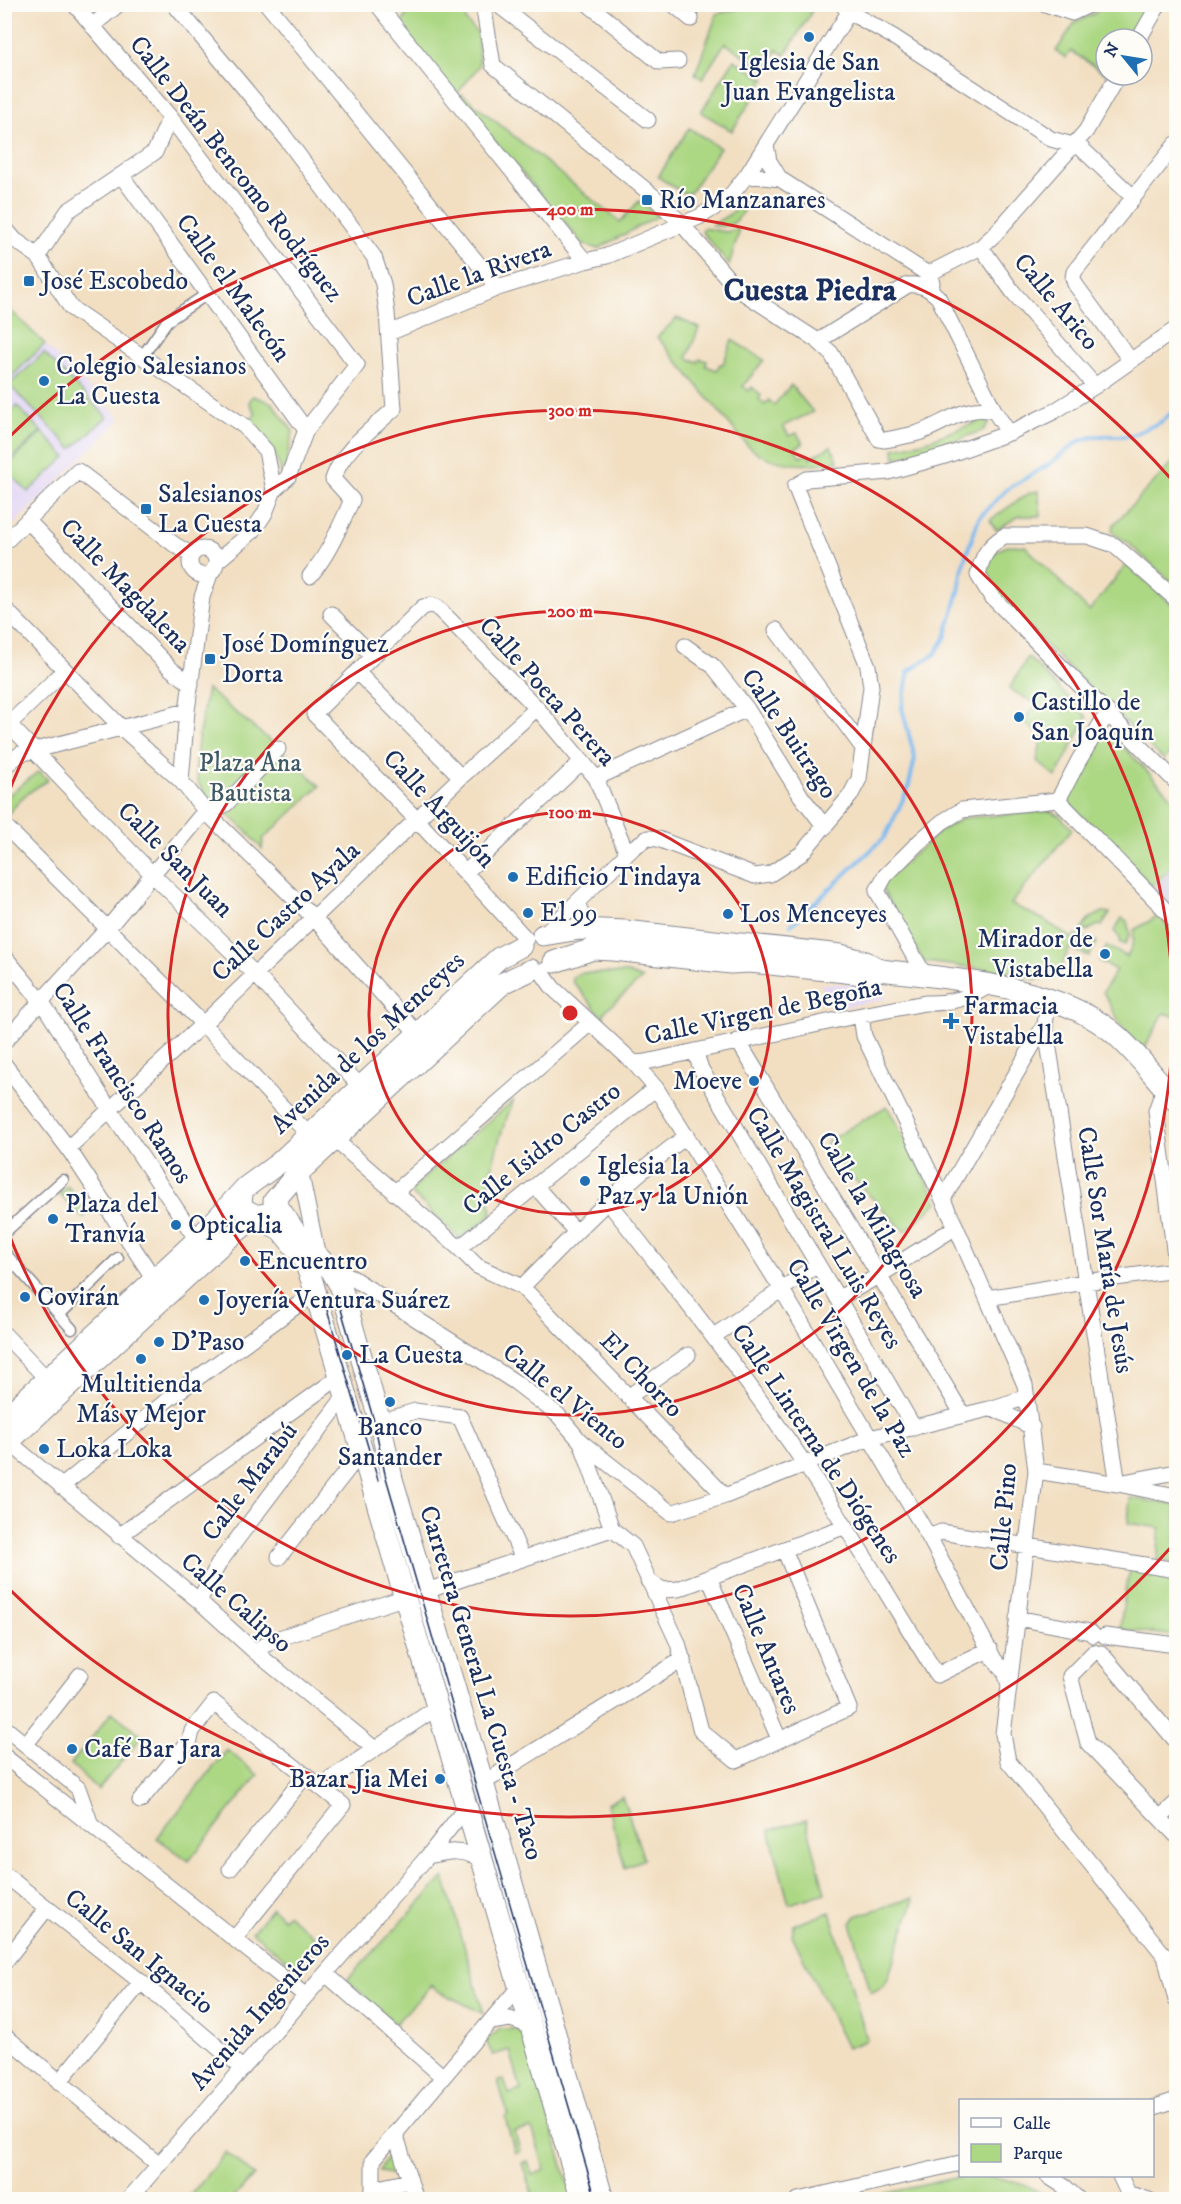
<svg xmlns="http://www.w3.org/2000/svg" width="1181" height="2204" viewBox="0 0 1181 2204" font-family="'IM FELL DW Pica',serif">
  <rect width="100%" height="100%" fill="#fdfcf7"/>
  <filter id="ink" filterUnits="userSpaceOnUse"><feTurbulence type="fractalNoise" baseFrequency=".0167" numOctaves="2"/><feDisplacementMap in="SourceGraphic" scale="12" xChannelSelector="R" yChannelSelector="G"/><feConvolveMatrix kernelMatrix="1 2 1 2 8 2 1 2 1" color-interpolation-filters="sRGB"/></filter>
  <filter id="wash" filterUnits="userSpaceOnUse"><feTurbulence type="fractalNoise" baseFrequency=".008" numOctaves="4" result="noise"/><feDisplacementMap in="SourceGraphic" scale="24" xChannelSelector="R" yChannelSelector="G"/><feGaussianBlur stdDeviation="1.35" result="paint"/><feColorMatrix in="noise" values="0 0 0 0 0 0 0 0 0 0 0 0 0 0 0 0 0 1.4 0 .05"/><feComposite in="paint" operator="in"/></filter>
  <g filter="url(#wash)">
    <rect width="100%" height="100%" fill="#f2dfc2"/>
    <path fill="#e1d4f4" d="M4 305 121 419 5 533H4Z
      M821 984H861L885 987 886 999 832 1009Z"/>
    <path fill="#c5c0db" d="M1176 864V911L1153 888Z"/>
    <path fill="#acd783" stroke="#648370" stroke-width="1.5" d="M411 5H464L466 21 478 34 479 66 456 95 401 26Z
      M739 5H811V13L785 55 777 50 765 69 725 43 702 79 695 74 717 14 737 9Z
      M1102 5H1155L1135 39H1106V74L1071 51 1066 58 1056 51 1075 22 1094 14Z
      M734 60 765 79 732 131 701 112Z
      M462 94 620 222 639 201 658 216 598 249 583 244 458 98Z
      M689 128 720 148 690 193H683L658 177Z
      M742 204 744 208C738 224 729 228 712 225L730 214Z
      M703 228 726 232 737 229 739 232 729 265 702 232Z
      M5 305 45 344 5 383Z
      M677 318 699 328 687 358 698 362 700 359 707 361 706 366 717 370 720 364H723L732 340 764 360 743 386 749 391 752 387 761 395 759 399 765 405 769 400 774 405 791 385 813 412 783 426 789 436 797 433 803 444 795 448 800 457 808 454 810 458 831 446 838 461C808 467 772 467 748 446L657 337Z
      M1075 318 1088 333 1075 341 1063 327Z
      M44 353 107 417 72 449 9 385Z
      M253 396 272 403 293 431 284 474H282C275 451 267 437 249 421L256 414 249 402Z
      M17 406 41 431 5 465V417Z
      M982 417 987 419 988 424 984 430 934 449 895 458 894 448 924 442 977 422 976 418Z
      M42 432 66 457 28 492 5 468Z
      M1176 459V586L1128 543 1112 532 1113 525Z
      M1038 491 1041 516H1019L996 530 990 520 1029 493Z
      M1013 545 1025 546 1089 611 1127 564 1176 608V746L1164 760 995 596 984 569C990 555 997 548 1013 545Z
      M1028 657 1087 717 1056 777 1037 761 1042 737 1023 721 1037 704 1009 689Z
      M207 689 284 752 320 786 263 839 262 849C255 841 248 832 240 825 226 812 205 800 198 782 191 765 204 709 207 689Z
      M1099 728 1107 729 1176 802V864L1151 886 1065 799Z
      M39 771 48 780 25 795 5 817V798Z
      M1051 811 1059 815 1072 829 1011 904 1044 920 1073 939 1075 935 1097 942 1089 956 1069 948 1058 976 1035 980 1011 972 924 962 880 885 940 831 963 818Z
      M1103 912 1110 913 1102 926 1098 925 1087 931 1082 929 1089 919Z
      M1158 916 1176 935V1017L1164 1013 1143 1051 1121 1025 1103 992 1116 970 1099 961 1107 946 1127 957 1133 943 1134 930Z
      M1122 918 1127 921 1130 934 1125 945 1120 943V938L1114 931Z
      M580 973H628L642 979 608 1008 604 1013V1019L573 982V977Z
      M514 1100C501 1130 483 1182 492 1213L482 1223 459 1238 410 1192 429 1173Z
      M887 1106 938 1202 905 1232 848 1173 825 1145 829 1140Z
      M67 1186 90 1211 83 1218 59 1194Z
      M1130 1498 1176 1505 1175 1563 1157 1560 1160 1528 1128 1523Z
      M1131 1569 1176 1575V1636L1120 1629 1126 1585Z
      M112 1712 142 1736 98 1790 71 1764Z
      M227 1750 258 1775 189 1861 157 1838Z
      M622 1796 644 1859 625 1868 607 1804Z
      M806 1820 825 1893 789 1904 769 1830Z
      M444 1877 484 2014 438 1991 432 1985 395 2024 347 1980Z
      M912 1898 913 1902 887 1981 882 1987 871 1993 851 1923 856 1916Z
      M272 1908 283 1918 287 1914 322 1943 299 1971 252 1932Z
      M830 1912 867 2040 847 2048 792 1935 794 1925Z
      M500 2029H516L524 2036 573 2199H530L533 2197 522 2163 528 2161 532 2175 545 2170 532 2128 515 2132 520 2151 515 2153 505 2117 508 2115 498 2081 504 2080 509 2094 521 2090 510 2050 493 2055 486 2041Z
      M391 2149 394 2150 400 2170 397 2175 379 2172Z
      M226 2152 254 2175 233 2199H187Z
      M975 2176C1004 2177 1027 2183 1051 2199L884 2200 883 2194 954 2178Z"/>
    <g fill="none" stroke-linecap="round" stroke-linejoin="round">
      <path stroke="#7cbaef" stroke-width="4" d="M791 925 885 837 908 789 915 758 902 708 909 671 935 654 945 638 959 591 964 561 979 518 1006 490 1051 463 1079 441 1096 436H1130L1161 422 1176 409"/>
    </g>
  </g>
  <g filter="url(#ink)">
    <g fill="none" stroke-linecap="round" stroke-linejoin="round">
      <defs>
        <path id="pedestrian" d="M142 357 167 321 207 294
          M4 1233 63 1180
          M4 1252 72 1329
          M60 1314 118 1258"/>
        <path id="minor" d="M74 4 170 117 357 365 306 430 288 477 274 490
          M174 4 285 137 374 257 383 284 387 313 394 409C371 430 343 449 333 479L352 500C339 528 330 552 310 576
          M267 4 498 288
          M377 4 585 261
          M483 4 493 65 652 195 682 224 736 288 818 341 831 353 879 439 885 440C895 438 907 436 918 433 943 425 968 402 995 412
          M497 4 648 120
          M588 4 659 62 678 61
          M673 4 691 19
          M842 4 849 12 892 36 1051 139 1080 147 1133 197
          M1045 4 1072 13 1091 4
          M92 26 119 4
          M1139 39 1159 4
          M766 145 769 161 780 179
          M121 175 306 430
          M747 175 780 179 928 274 932 283
          M4 227 15 240 38 256 71 308 244 426 266 451 274 490 265 513 253 531 216 562
          M981 247 1013 292 1095 386
          M38 256 68 211 155 152 170 117
          M928 274 981 247 995 234 1086 131 1118 75
          M389 333 498 288 585 261 607 256 699 217 727 200 747 175 849 12
          M818 341 908 285C922 284 928 288 938 297L995 412 1009 433
          M1131 361 1075 284 1073 278 1074 272 1176 144
          M27 520 171 669 191 684
          M4 543 78 471 175 545 192 555
          M190 562a13 13 0 1 1 26 0a13 13 0 1 1-26 0Z
          M1176 599 1114 545 1087 536H1004C988 546 982 556 978 575L991 596 1176 782
          M4 608 123 729 181 781 207 813 315 919 418 1034
          M331 614 373 656
          M776 630 863 748
          M685 646 713 666 747 709 801 796 825 827
          M357 672 461 777
          M1108 712 1079 760 1058 800 1176 921
          M4 719 152 874 255 974 361 1087
          M9 724 65 670
          M4 767 20 754 187 711
          M596 778 747 709
          M181 781 187 711 202 597 210 574
          M4 825 203 1024 309 1135
          M466 872 582 761
          M577 902 582 916 594 930
          M543 935 634 847 648 838 658 839 755 876 770 874 801 854 850 796 859 779 863 748 871 687 868 666 795 486 807 479 888 472 945 456 1009 433 1053 412 1095 386 1176 329
          M526 939 417 820 314 714 423 607 431 605 437 607 537 708 596 778 627 854
          M4 956 42 1002 110 1110 197 1240
          M541 971 553 988 634 1063 656 1088 782 1290 929 1537 994 1659 1005 1672 1009 1685
          M925 976 877 891 885 876 919 842 942 822 962 810 1058 800
          M861 1016 864 1036 956 1227 1025 1385 1036 1471 1003 1734 1008 1761 1165 1956 1176 2000
          M1045 1024 1118 1484
          M738 1041 963 1415
          M4 1042 108 928 199 818 226 804 278 749
          M695 1051 701 1069C772 1189 845 1308 914 1428
          M634 1063 646 1062 846 1018 925 1003C947 1004 972 998 989 985
          M4 1064 68 1148 154 1279
          M1164 1088 1156 1111 1176 1264
          M334 1139 459 1248 477 1266 522 1287 725 1496
          M68 1148 203 1024 461 777 537 708
          M300 1170 318 1257
          M536 1187 576 1232
          M394 1193 589 1024
          M943 1199 1045 1024 1049 1000
          M608 1202C676 1287 743 1373 804 1463 851 1532 893 1604 937 1675L990 1649
          M459 1248 656 1088
          M331 1270 343 1272 515 1382 558 1415 581 1442 671 1513 725 1496 870 1438 993 1408 1027 1397
          M522 1287C574 1234 626 1179 687 1136
          M839 1298 880 1275 956 1227
          M987 1298 1085 1282 1176 1270
          M4 1334 47 1379
          M714 1336 817 1265
          M628 1397 688 1355
          M993 1408 1032 1427
          M380 1422 415 1411 460 1417 523 1559
          M9 1442 199 1601 254 1651 375 1749 439 1706
          M581 1442 612 1529 633 1546 678 1643 701 1731 736 1760 849 1708 784 1549
          M1036 1471 1118 1484 1176 1496
          M1124 1482 1176 1472
          M61 1487 171 1397 299 1304 316 1294
          M119 1536 339 1377
          M929 1537 941 1532 1176 1570
          M279 1557 363 1450
          M709 1578 779 1739
          M648 1581 663 1590 678 1589 846 1526
          M426 1591 612 1529
          M199 1601 219 1563 345 1396
          M1017 1618 1090 1632 1093 1635
          M1105 1636 1176 1645
          M254 1651 276 1639 406 1597
          M1094 1652 1070 1676 1088 1743 1176 1835
          M1101 1653 1176 1741
          M4 1727 78 1788 90 1822
          M26 1744 80 1675
          M4 1756 306 1996
          M332 1778 375 1749
          M483 1783 683 1659
          M140 1801 190 1740 192 1731 214 1703 343 1805 235 1938
          M1160 1818 1176 1803
          M428 1856C451 1851 460 1849 482 1859
          M230 1869 306 1775
          M4 1874 141 1982 242 2068
          M4 1963 47 1908
          M326 1974 442 2076
          M491 2022 510 2019 531 2026
          M4 2035 159 2165
          M59 2082 141 1982
          M1152 2108 1176 2100
          M395 2133 416 2200
          M1048 2176 1065 2187 1079 2200
          M1120 2176 1128 2193 1149 2200
          M373 2189 410 2181
          M128 2200 428 1856 467 1806
          M371 2200 373 2189V2160L520 1986
          M798 2200 960 2163"/>
        <path id="secondary" d="M543 935 580 929 625 931 841 955 866 962 877 968
          M554 962 593 949 614 950 731 963 750 962 864 974 881 970C952 979 1052 985 1110 1030 1135 1050 1154 1077 1176 1101
          M242 1194 241 1204 244 1209 281 1230 303 1257 312 1281 582 2200
          M274 1201 298 1236 331 1270 341 1287 380 1422 392 1479 483 1783 603 2200
          M274 1201 297 1174 503 983 531 970
          M4 1419 197 1240 246 1187 279 1163 499 958 521 946
          M4 1446 226 1240 256 1216 265 1214"/>
      </defs>
      <use href="#pedestrian" stroke="#868790" stroke-width="13"/>
      <use href="#minor" stroke="#868790" stroke-width="17"/>
      <use href="#secondary" stroke="#868790" stroke-width="23"/>
      <use href="#pedestrian" stroke="#fff" stroke-width="10"/>
      <use href="#minor" stroke="#fff" stroke-width="15"/>
      <use href="#secondary" stroke="#fff" stroke-width="21"/>
      <path stroke="#1b2f5e" stroke-width="1.5" d="M337 1296 374 1421 385 1474 596 2200
        M324 1300 378 1480"/>
    </g>
  </g>
  <g fill="none" stroke="#d62828" stroke-width="3">
    <circle cx="570" cy="1013" r="201"/>
    <circle cx="570" cy="1013" r="402"/>
    <path d="M5 802A603 603 0 1 1 5 1224"/>
    <path d="M1172 1546A804 804 0 0 1 6 1586M6 440A804 804 0 0 1 1172 480"/>
  </g>
  <g fill="#1f6fb2" stroke="#fdfcf7" stroke-width="2">
    <circle cx="809" cy="37" r="6"/>
    <rect x="641" y="194" width="12" height="12" rx="3"/>
    <rect x="23" y="275" width="12" height="12" rx="3"/>
    <circle cx="44" cy="381" r="6"/>
    <rect x="140" y="503" width="12" height="12" rx="3"/>
    <rect x="204" y="653" width="12" height="12" rx="3"/>
    <circle cx="1019" cy="717" r="6"/>
    <circle cx="513" cy="877" r="6"/>
    <circle cx="528" cy="913" r="6"/>
    <circle cx="728" cy="914" r="6"/>
    <circle cx="1105" cy="954" r="6"/>
    <path d="M948 1012h6v6h6v6h-6v6h-6v-6h-6v-6h6z"/>
    <circle cx="754" cy="1081" r="6"/>
    <circle cx="585" cy="1181" r="6"/>
    <circle cx="53" cy="1219" r="6"/>
    <circle cx="176" cy="1225" r="6"/>
    <circle cx="245" cy="1261" r="6"/>
    <circle cx="25" cy="1297" r="6"/>
    <circle cx="204" cy="1300" r="6"/>
    <circle cx="159" cy="1342" r="6"/>
    <circle cx="347" cy="1355" r="6"/>
    <circle cx="141" cy="1359" r="6"/>
    <circle cx="390" cy="1402" r="6"/>
    <circle cx="44" cy="1449" r="6"/>
    <circle cx="72" cy="1749" r="6"/>
    <circle cx="440" cy="1779" r="6"/>
  </g>
  <g text-anchor="middle" dominant-baseline="central" stroke-width="4.5" stroke-linejoin="round" paint-order="stroke">
    <g font-size="26" fill="#1b2f5e" stroke="#fdfcf7" text-anchor="start">
      <text x="809" y="62" text-anchor="middle">Iglesia de San<tspan x="809" dy="30">Juan Evangelista</tspan></text>
      <text x="659" y="200">Río Manzanares</text>
      <text x="41" y="281">José Escobedo</text>
      <text x="56" y="366">Colegio Salesianos<tspan x="56" dy="30">La Cuesta</tspan></text>
      <text x="158" y="494">Salesianos<tspan x="158" dy="30">La Cuesta</tspan></text>
      <text x="222" y="644">José Domínguez<tspan x="222" dy="30">Dorta</tspan></text>
      <text x="1031" y="702">Castillo de<tspan x="1031" dy="30">San Joaquín</tspan></text>
      <text x="525" y="877">Edificio Tindaya</text>
      <text x="540" y="913">El 99</text>
      <text x="740" y="914">Los Menceyes</text>
      <text x="1093" y="939" text-anchor="end">Mirador de<tspan x="1093" dy="30">Vistabella</tspan></text>
      <text x="963" y="1006">Farmacia<tspan x="963" dy="30">Vistabella</tspan></text>
      <text x="742" y="1081" text-anchor="end">Moeve</text>
      <text x="597" y="1166">Iglesia la<tspan x="597" dy="30">Paz y la Unión</tspan></text>
      <text x="65" y="1204">Plaza del<tspan x="65" dy="30">Tranvía</tspan></text>
      <text x="188" y="1225">Opticalia</text>
      <text x="257" y="1261">Encuentro</text>
      <text x="37" y="1297">Covirán</text>
      <text x="216" y="1300">Joyería Ventura Suárez</text>
      <text x="171" y="1342">D'Paso</text>
      <text x="359" y="1355">La Cuesta</text>
      <text x="141" y="1384" text-anchor="middle">Multitienda<tspan x="141" dy="30">Más y Mejor</tspan></text>
      <text x="390" y="1427" text-anchor="middle">Banco<tspan x="390" dy="30">Santander</tspan></text>
      <text x="56" y="1449">Loka Loka</text>
      <text x="84" y="1749">Café Bar Jara</text>
      <text x="428" y="1779" text-anchor="end">Bazar Jia Mei</text>
    </g>
    <g font-size="26" fill="#1b2f5e" stroke="#fdfcf7">
      <text transform="translate(236 169) rotate(52)">Calle Deán Bencomo Rodríguez</text>
      <text transform="translate(479 274) rotate(-20)">Calle la Rivera</text>
      <text transform="translate(233 288) rotate(54)">Calle el Malecón</text>
      <text transform="translate(1056 302) rotate(50)">Calle Arico</text>
      <text transform="translate(125 586) rotate(46)">Calle Magdalena</text>
      <text transform="translate(547 692) rotate(48)">Calle Poeta Perera</text>
      <text transform="translate(789 734) rotate(56)">Calle Buitrago</text>
      <text transform="translate(439 809) rotate(47)">Calle Arguijón</text>
      <text transform="translate(175 860) rotate(45)">Calle San Juan</text>
      <text transform="translate(286 912) rotate(-43)">Calle Castro Ayala</text>
      <text transform="translate(763 1012) rotate(-12)">Calle Virgen de Begoña</text>
      <text transform="translate(368 1043) rotate(-43)">Avenida de los Menceyes</text>
      <text transform="translate(122 1083) rotate(57)">Calle Francisco Ramos</text>
      <text transform="translate(542 1149) rotate(-39)">Calle Isidro Castro</text>
      <text transform="translate(872 1215) rotate(59)">Calle la Milagrosa</text>
      <text transform="translate(824 1228) rotate(59)">Calle Magistral Luis Reyes</text>
      <text transform="translate(1105 1250) rotate(81)">Calle Sor María de Jesús</text>
      <text transform="translate(851 1358) rotate(59)">Calle Virgen de la Paz</text>
      <text transform="translate(641 1375) rotate(46)">El Chorro</text>
      <text transform="translate(565 1397) rotate(39)">Calle el Viento</text>
      <text transform="translate(816 1444) rotate(56)">Calle Linterna de Diógenes</text>
      <text transform="translate(250 1482) rotate(-53)">Calle Marabú</text>
      <text transform="translate(1004 1517) rotate(-85)">Calle Pino</text>
      <text transform="translate(236 1603) rotate(41)">Calle Calipso</text>
      <text transform="translate(766 1649) rotate(67)">Calle Antares</text>
      <text transform="translate(481 1683) rotate(73)">Carretera General La Cuesta - Taco</text>
      <text transform="translate(139 1952) rotate(39)">Calle San Ignacio</text>
      <text transform="translate(260 2012) rotate(-49)">Avenida Ingenieros</text>
    </g>
    <g font-size="26" fill="#3f5967" stroke="#fdfcf7">
      <text x="250" y="763">Plaza Ana<tspan x="250" dy="30">Bautista</tspan></text>
    </g>
    <g font-size="32" font-weight="bold" fill="#1b2f5e" stroke="#fdfcf7">
      <text x="810" y="291">Cuesta Piedra</text>
    </g>
  </g>
  <circle cx="570" cy="1013" r="9" fill="#d62828" stroke="#fdfcf7" stroke-width="3"/>
  <g font-size="18" text-anchor="middle" font-weight="bold" fill="#d62828" stroke="#fdfcf7" stroke-width="4.5" stroke-linejoin="round" paint-order="stroke">
    <text x="570" y="215">400 m</text>
    <text x="570" y="416">300 m</text>
    <text x="570" y="617">200 m</text>
    <text x="570" y="818">100 m</text>
  </g>
  <rect width="1181" height="2204" fill="none" stroke="#fdfcf7" stroke-width="24"/>
  <rect x="959" y="2099" width="195" height="78" fill="#fdfcf7" stroke="#a3aaba" stroke-width="1.5"/>
  <rect x="971" y="2118" width="30" height="9" fill="#ffffff" stroke="#a3aaba" stroke-width="1.5"/>
  <text x="1013" y="2129" font-size="18" fill="#1b2f5e">Calle</text>
  <rect x="971" y="2144" width="30" height="18" fill="#acd783" stroke="#a3aaba" stroke-width="1.5"/>
  <text x="1013" y="2159" font-size="18" fill="#1b2f5e">Parque</text>
  <g transform="translate(1124 57) rotate(300)"><circle r="28" fill="#fdfcf7" stroke="#a3aaba" stroke-width="1.5"/>
  <path d="M0-4.5L10 22L0 15L-10 22Z" fill="#1f6fb2"/>
  <text y="-9" font-size="16" font-weight="bold" text-anchor="middle" fill="#1b2f5e">N</text>
  </g>
</svg>
